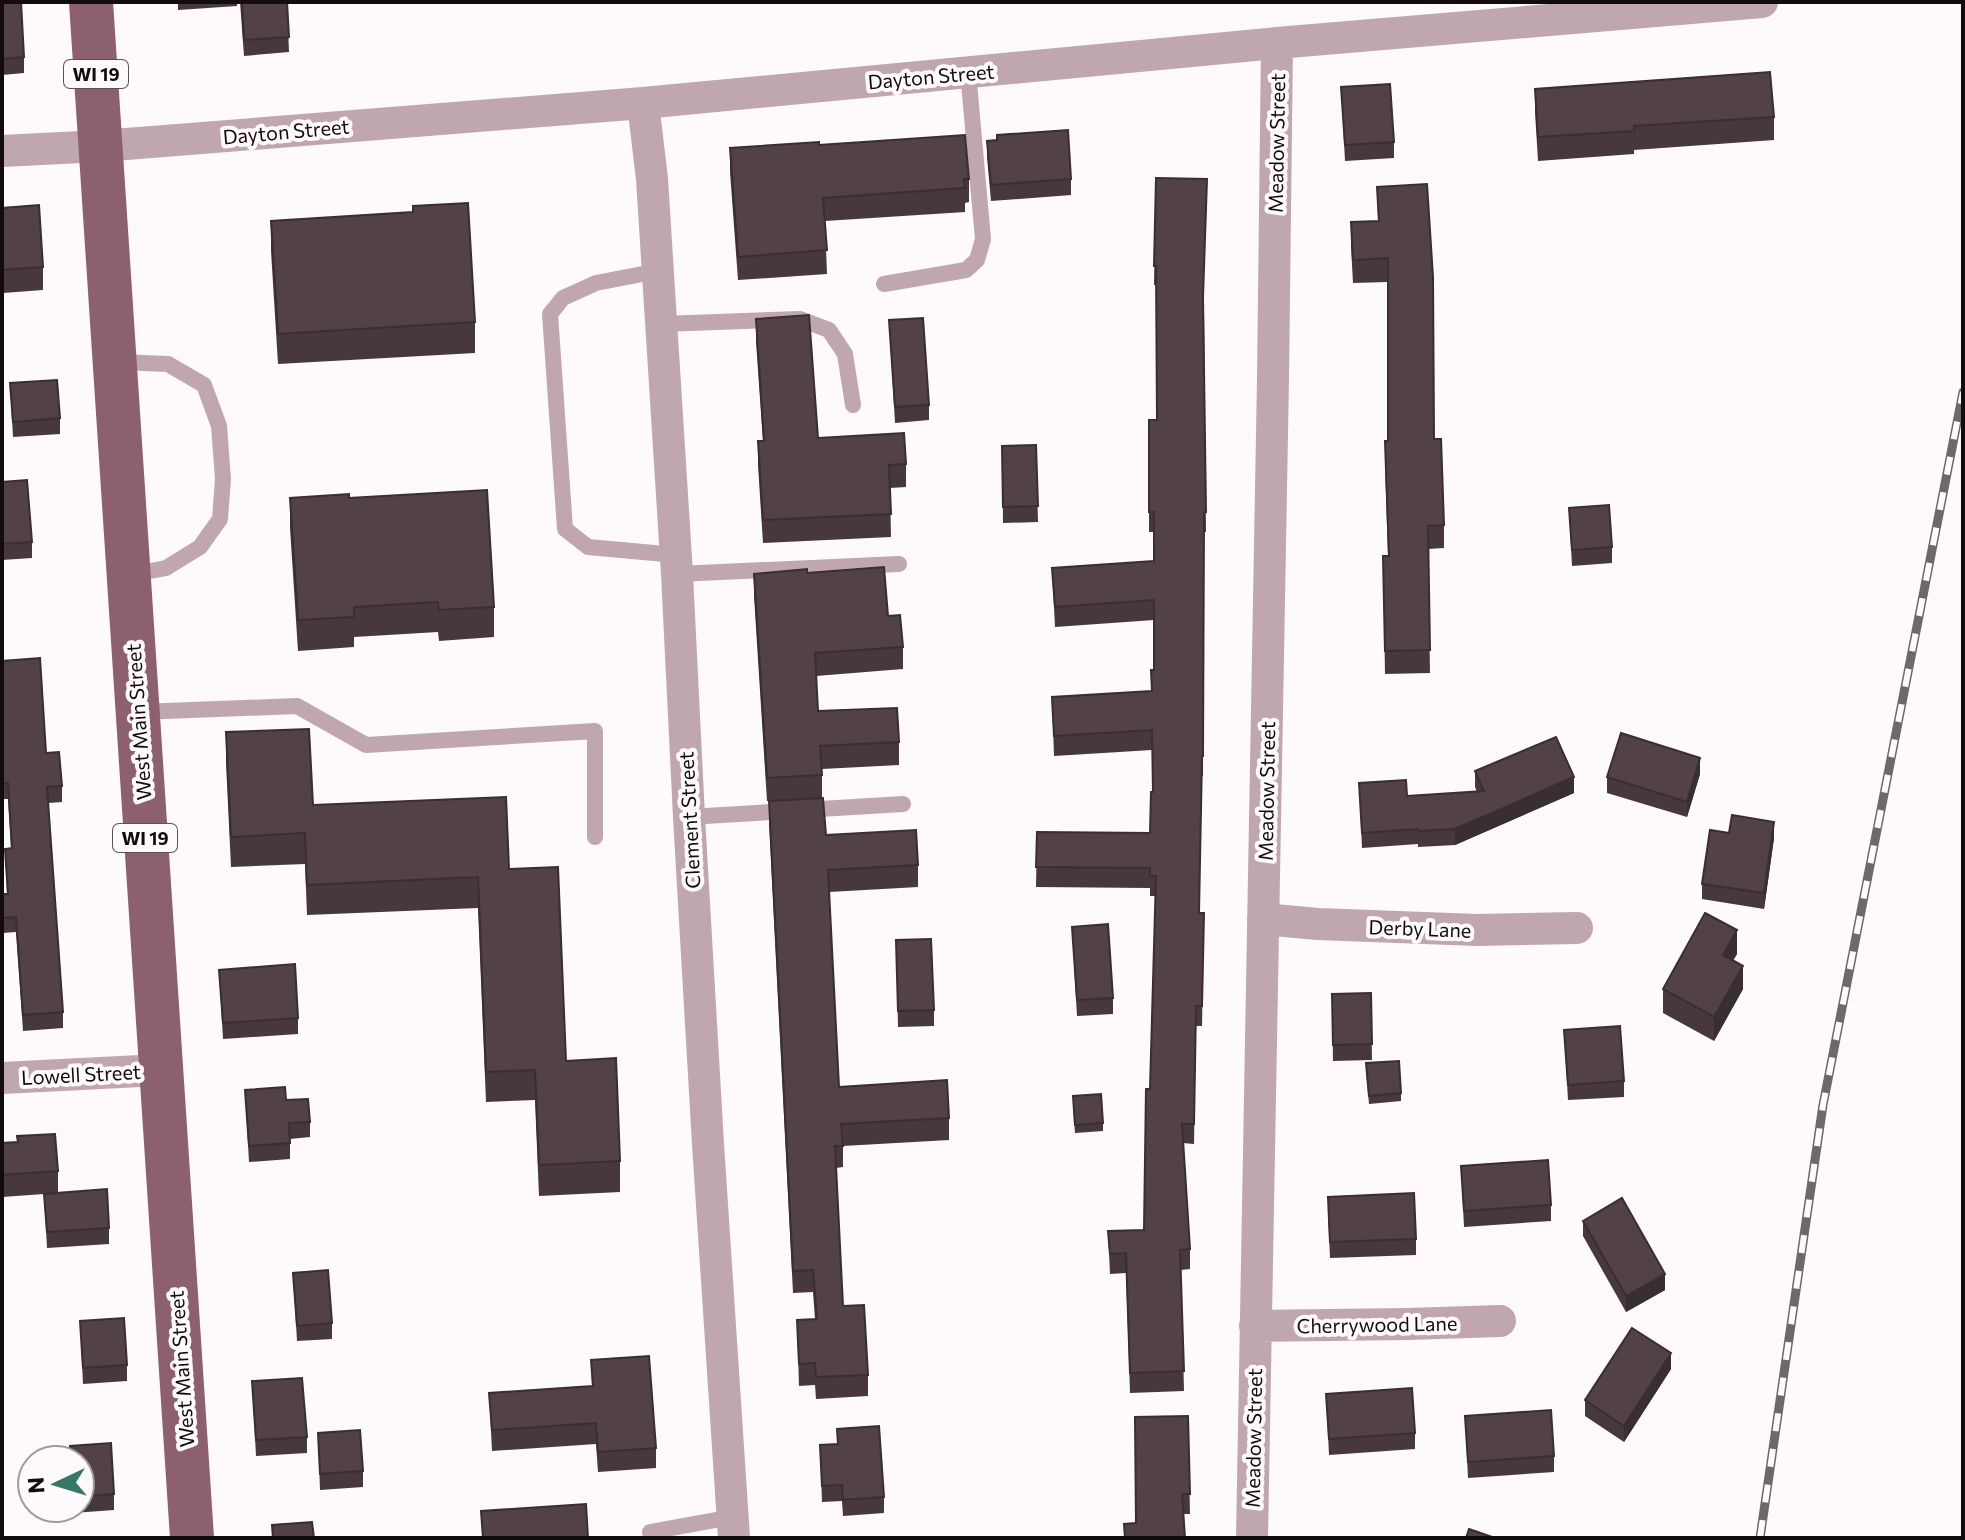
<svg xmlns="http://www.w3.org/2000/svg" width="1965" height="1540" viewBox="0 0 1965 1540" font-family="Commissioner,sans-serif">
  <rect width="100%" height="100%" fill="#fef9fa"/>
  <g fill="none" stroke-linecap="round" stroke-linejoin="round">
    <path stroke="#c0a7ad" stroke-width="16" d="M658 271 596 283 563 298 550 314 565 529 588 547 676 555
      M884 284 966 270 977 260 983 239 968 72
      M662 324 800 319 829 330 845 354 853 405
      M118 362 168 364 204 385 219 426 223 479 220 519 200 547 166 568 130 575
      M677 574 899 564
      M139 712 297 706 366 745 595 731V837
      M689 817 903 804
      M651 1538 650 1532 732 1517"/>
    <path stroke="#c0a7ad" stroke-width="32" d="M643 103 652 179 677 574 689 817 708 1144 734 1538
      M2 151 101 146 643 103 1277 43 1762 2
      M1263 919 1318 924 1477 930 1577 928
      M2 1078 160 1070
      M1255 1326 1408 1324 1500 1321
      M1252 1538 1273 379 1277 43"/>
    <path stroke="#8c616d" stroke-width="44" d="M91 2 192 1538"/>
    <defs>
      <path id="rail" d="M1760 1538 1823 1105 1963 392"/>
    </defs>
    <use href="#rail" stroke="#6e6869" stroke-width="9"/>
    <use href="#rail" stroke="#fef9fa" stroke-width="6" stroke-dasharray="18" stroke-linecap="butt"/>
  </g>
  <path fill="#47383b" d="M2 2 24 57V73L2 75Z
    M178 2H237V6L178 10Z
    M240 2H287L289 52 244 56Z
    M1341 87 1394 142V158L1345 161Z
    M1535 89 1774 117V140L1634 150V154L1538 161 1535 112Z
    M997 140 1071 179V195L991 201 987 157V141Z
    M819 145 969 179V202L965 203V212L825 221 827 274 738 280 730 172V148Z
    M1156 178 1204 311 1206 532H1204L1203 776H1202L1199 913H1204L1202 1026H1196L1194 1144 1183 1143 1190 1249V1269L1181 1270 1184 1391 1130 1393 1126 1273 1110 1274 1108 1231 1144 1230 1150 1089 1156 896H1150V888L1036 887 1037 832 1150 833 1152 792V750L1054 756 1052 697 1151 691 1154 670V620L1055 627 1052 568 1154 561V532H1149V420H1157L1156 285H1154Z
    M1377 187 1434 439 1444 525V548L1428 549 1430 673 1385 674 1383 556H1388L1385 464V441H1388V282L1353 283 1351 246V222L1378 221Z
    M2 208 43 267V290L3 293V307H2Z
    M271 221 475 322V353L278 364 271 251Z
    M756 319 818 438 906 464V487L890 488 891 537 763 543 758 465V441H763L756 342Z
    M889 320 929 405V420L895 423Z
    M10 383 60 418V434L13 437Z
    M1036 445 1038 522 1003 523 1002 446Z
    M2 482 32 542V558L2 560Z
    M290 498H349L494 607V637L439 641 438 632 354 637V647L298 651 290 528Z
    M1569 508 1612 547V563L1572 566Z
    M807 573 888 616 903 647V669L816 676 818 711 899 742V765L822 769V798L767 801 754 596V574Z
    M2 661 62 786V802L48 803 63 1012V1028L23 1031 16 932 2 933V894H7L5 849 11 848 8 799H2Z
    M226 732 313 805 509 869 566 1061 620 1161V1192L539 1196 535 1100 486 1102 478 908 307 915 305 864 231 867 226 763Z
    M1475 771 1574 793 1455 845 1418 847V844L1362 848 1359 783 1407 796 1477 792 1475 787Z
    M1700 774 1687 817 1607 793V777Z
    M769 801 826 835 918 865V887L829 892 839 1087 949 1118V1140L843 1146V1167L836 1168 843 1306 868 1375V1396L816 1399 815 1385 799 1386 797 1320 815 1319 813 1292 793 1293 769 823Z
    M1729 833 1774 838 1764 909 1702 899V884Z
    M1072 927 1113 998V1014L1077 1016Z
    M896 940 934 1010V1026L898 1027Z
    M1737 954 1733 960 1743 989 1714 1041 1663 1013V989Z
    M219 970 298 1018V1034L223 1039Z
    M1371 993 1372 1060 1333 1061 1332 994Z
    M1564 1030 1624 1081V1097L1568 1100Z
    M1366 1071 1401 1093V1101L1369 1104Z
    M245 1090 286 1100 310 1122V1137L290 1139V1159L249 1162Z
    M1073 1104 1103 1123V1131L1075 1133Z
    M2 1143 58 1171V1193L109 1228V1244L47 1248 44 1194 2 1197Z
    M1461 1166 1551 1205V1221L1464 1227Z
    M1328 1213 1416 1239V1255L1330 1258Z
    M1583 1221 1665 1290 1626 1312 1583 1236Z
    M293 1273 332 1323V1339L297 1341Z
    M80 1321 127 1365V1381L83 1384Z
    M591 1360 656 1448V1468L598 1472 596 1444 492 1451 489 1393 592 1386Z
    M1671 1369 1624 1442 1585 1416V1400Z
    M252 1381 307 1437V1453L256 1456Z
    M1326 1394 1415 1433V1449L1329 1455Z
    M1188 1416 1190 1514H1183L1185 1538H1124V1524L1136 1523Z
    M1465 1416 1554 1456V1472L1468 1478Z
    M837 1429 884 1497V1513L843 1516 842 1501 822 1502 820 1445 837 1444Z
    M318 1433 363 1471V1487L320 1490Z
    M70 1446 114 1494V1510L73 1513V1508H80V1460H70Z"/>
  <path fill="#392e30" d="M1700 758V774L1687 817V802Z
    M1574 777V793L1455 845V829Z
    M1774 822V838L1764 909V893Z
    M1737 930V954L1723 978V955Z
    M1743 966V989L1714 1041V1017Z
    M1665 1274V1290L1626 1312V1296Z
    M1671 1353V1369L1624 1442V1426Z"/>
  <path fill="#524145" stroke="#392e30" stroke-width="2" d="M2 2H21L24 57 2 59Z
    M242 2H287L289 37 244 40Z
    M1770 72 1774 117 1634 126V131L1538 137 1535 89Z
    M1390 84 1394 142 1345 145 1341 87Z
    M1068 130 1071 179 991 185 987 141 997 140V135Z
    M965 135 969 179H964L965 188 823 198 827 250 738 257 730 148 819 142V145Z
    M1156 178 1207 179 1203 297 1206 512H1204L1203 756H1202L1199 913H1204L1202 1006H1196L1194 1124H1182L1190 1249 1180 1250 1184 1371 1130 1373 1126 1253 1110 1254 1108 1231 1144 1230 1146 1089H1150L1156 876H1150V868L1036 867 1037 832 1150 833 1151 792H1153L1152 730 1054 736 1052 697 1152 691 1151 670H1154V600L1055 607 1052 568 1154 561V512H1149V420H1157L1156 266H1154Z
    M1427 184 1433 277 1434 439H1441L1444 525 1428 526 1430 650 1385 651 1383 556H1389L1385 441H1388V258L1353 260 1351 222 1379 221 1377 187Z
    M468 203 475 322 278 334 271 221 413 212V206Z
    M39 205 43 267 2 270 3 283H2V208Z
    M809 315 818 438 904 433 906 464 889 465 891 514 763 520 758 441H764L756 319Z
    M923 318 929 405 895 407 889 320Z
    M57 380 60 418 13 422 10 383Z
    M1036 445 1038 506 1003 507 1002 446Z
    M27 480 32 542 2 544V482Z
    M487 490 494 607 439 610 438 602 354 607V617L298 620 290 498 349 494V498Z
    M1609 505 1612 547 1572 550 1569 508Z
    M884 567 888 616 900 615 903 647 815 653 818 711 897 708 899 742 820 746 822 775 767 778 754 574 807 569V573Z
    M40 658 46 753 59 752 62 786 47 787 63 1012 23 1015 16 917 2 918V894H8L5 849 12 848 8 783H2V756H3L2 735V661Z
    M309 729 313 805 506 797 509 869 558 867 566 1061 616 1058 620 1161 539 1165 535 1070 486 1072 478 877 307 885 305 833 231 837 226 732Z
    M1621 733 1700 758 1687 802 1607 777Z
    M1556 737 1574 777 1455 829 1418 831V829L1362 833 1359 783 1406 780 1407 796 1484 791 1475 771Z
    M823 798 826 835 916 830 918 865 828 870 839 1087 947 1080 949 1118 841 1124 843 1146H835L843 1306 864 1305 868 1375 816 1377 815 1363 799 1364 797 1320 817 1319 813 1270 793 1271 769 801Z
    M1732 815 1774 822 1764 893 1702 884 1710 830 1729 833Z
    M1705 913 1737 930 1723 955 1743 966 1714 1017 1663 989Z
    M1108 924 1113 998 1077 1000 1072 927Z
    M931 939 934 1010 898 1011 896 940Z
    M295 964 298 1018 223 1023 219 970Z
    M1371 993 1372 1044 1333 1045 1332 994Z
    M1620 1026 1624 1081 1568 1085 1564 1030Z
    M1399 1061 1401 1093 1369 1096 1366 1063Z
    M285 1087 286 1100 308 1099 310 1122 289 1123 290 1143 249 1146 245 1090Z
    M1101 1094 1103 1123 1075 1125 1073 1096Z
    M55 1134 58 1171 2 1175V1143L18 1142 17 1136Z
    M1548 1160 1551 1205 1464 1211 1461 1166Z
    M107 1189 109 1228 47 1232 44 1194Z
    M1414 1193 1416 1239 1330 1242 1328 1197Z
    M1622 1198 1665 1274 1626 1296 1583 1221Z
    M328 1270 332 1323 297 1326 293 1273Z
    M124 1318 127 1365 83 1368 80 1321Z
    M1632 1328 1671 1353 1624 1426 1585 1400Z
    M649 1356 656 1448 598 1452 596 1423 492 1430 489 1393 593 1386 591 1360Z
    M302 1378 307 1437 256 1440 252 1381Z
    M1412 1388 1415 1433 1329 1439 1326 1394Z
    M1551 1410 1554 1456 1468 1462 1465 1416Z
    M1188 1416 1190 1494H1182L1185 1538H1125L1124 1524 1136 1523 1135 1417Z
    M879 1426 884 1497 843 1500 842 1485 822 1486 820 1445 838 1444 837 1429Z
    M360 1430 363 1471 320 1474 318 1433Z
    M111 1443 114 1494 80 1497V1460H71L70 1446Z
    M586 1504 588 1538H483L481 1511Z
    M312 1522 314 1538H273L272 1525Z
    M1469 1529 1495 1538H1466Z"/>
  <g text-anchor="middle" dominant-baseline="central" stroke-width="8" stroke-linejoin="round" paint-order="stroke">
    <g fill="#fef9fa" stroke="#5a5355" stroke-width="2">
      <rect x="64" y="60" width="64" height="28" rx="6"/>
      <rect x="113" y="824" width="64" height="28" rx="6"/>
    </g>
    <g font-size="18" font-weight="bold" fill="#130c0e">
      <text x="96" y="74">WI 19</text>
      <text x="145" y="838">WI 19</text>
    </g>
    <g font-size="20" fill="#130c0e" stroke="#fef9fa">
      <text transform="translate(931 76) rotate(-5)">Dayton Street</text>
      <text transform="translate(286 131) rotate(-5)">Dayton Street</text>
      <text transform="translate(1276 143) rotate(-89)">Meadow Street</text>
      <text transform="translate(138 722) rotate(-94)">West Main Street</text>
      <text transform="translate(1266 791) rotate(-89)">Meadow Street</text>
      <text transform="translate(689 820) rotate(-93)">Clement Street</text>
      <text transform="translate(1420 928) rotate(2)">Derby Lane</text>
      <text transform="translate(81 1074) rotate(-3)">Lowell Street</text>
      <text transform="translate(1377 1324) rotate(-1)">Cherrywood Lane</text>
      <text transform="translate(181 1369) rotate(-94)">West Main Street</text>
      <text transform="translate(1253 1438) rotate(-89)">Meadow Street</text>
    </g>
  </g>
  <rect width="1965" height="1540" fill="none" stroke="#130c0e" stroke-width="8"/>
  <g transform="translate(56 1484) rotate(266)"><circle r="38" fill="#fef9fa" stroke="#a09a9c" stroke-width="2"/>
  <path d="M0-6L14 30L0 20L-14 30Z" fill="#367767"/>
  <text y="-12" font-size="22" font-weight="bold" text-anchor="middle" fill="#130c0e">N</text>
  </g>
</svg>
